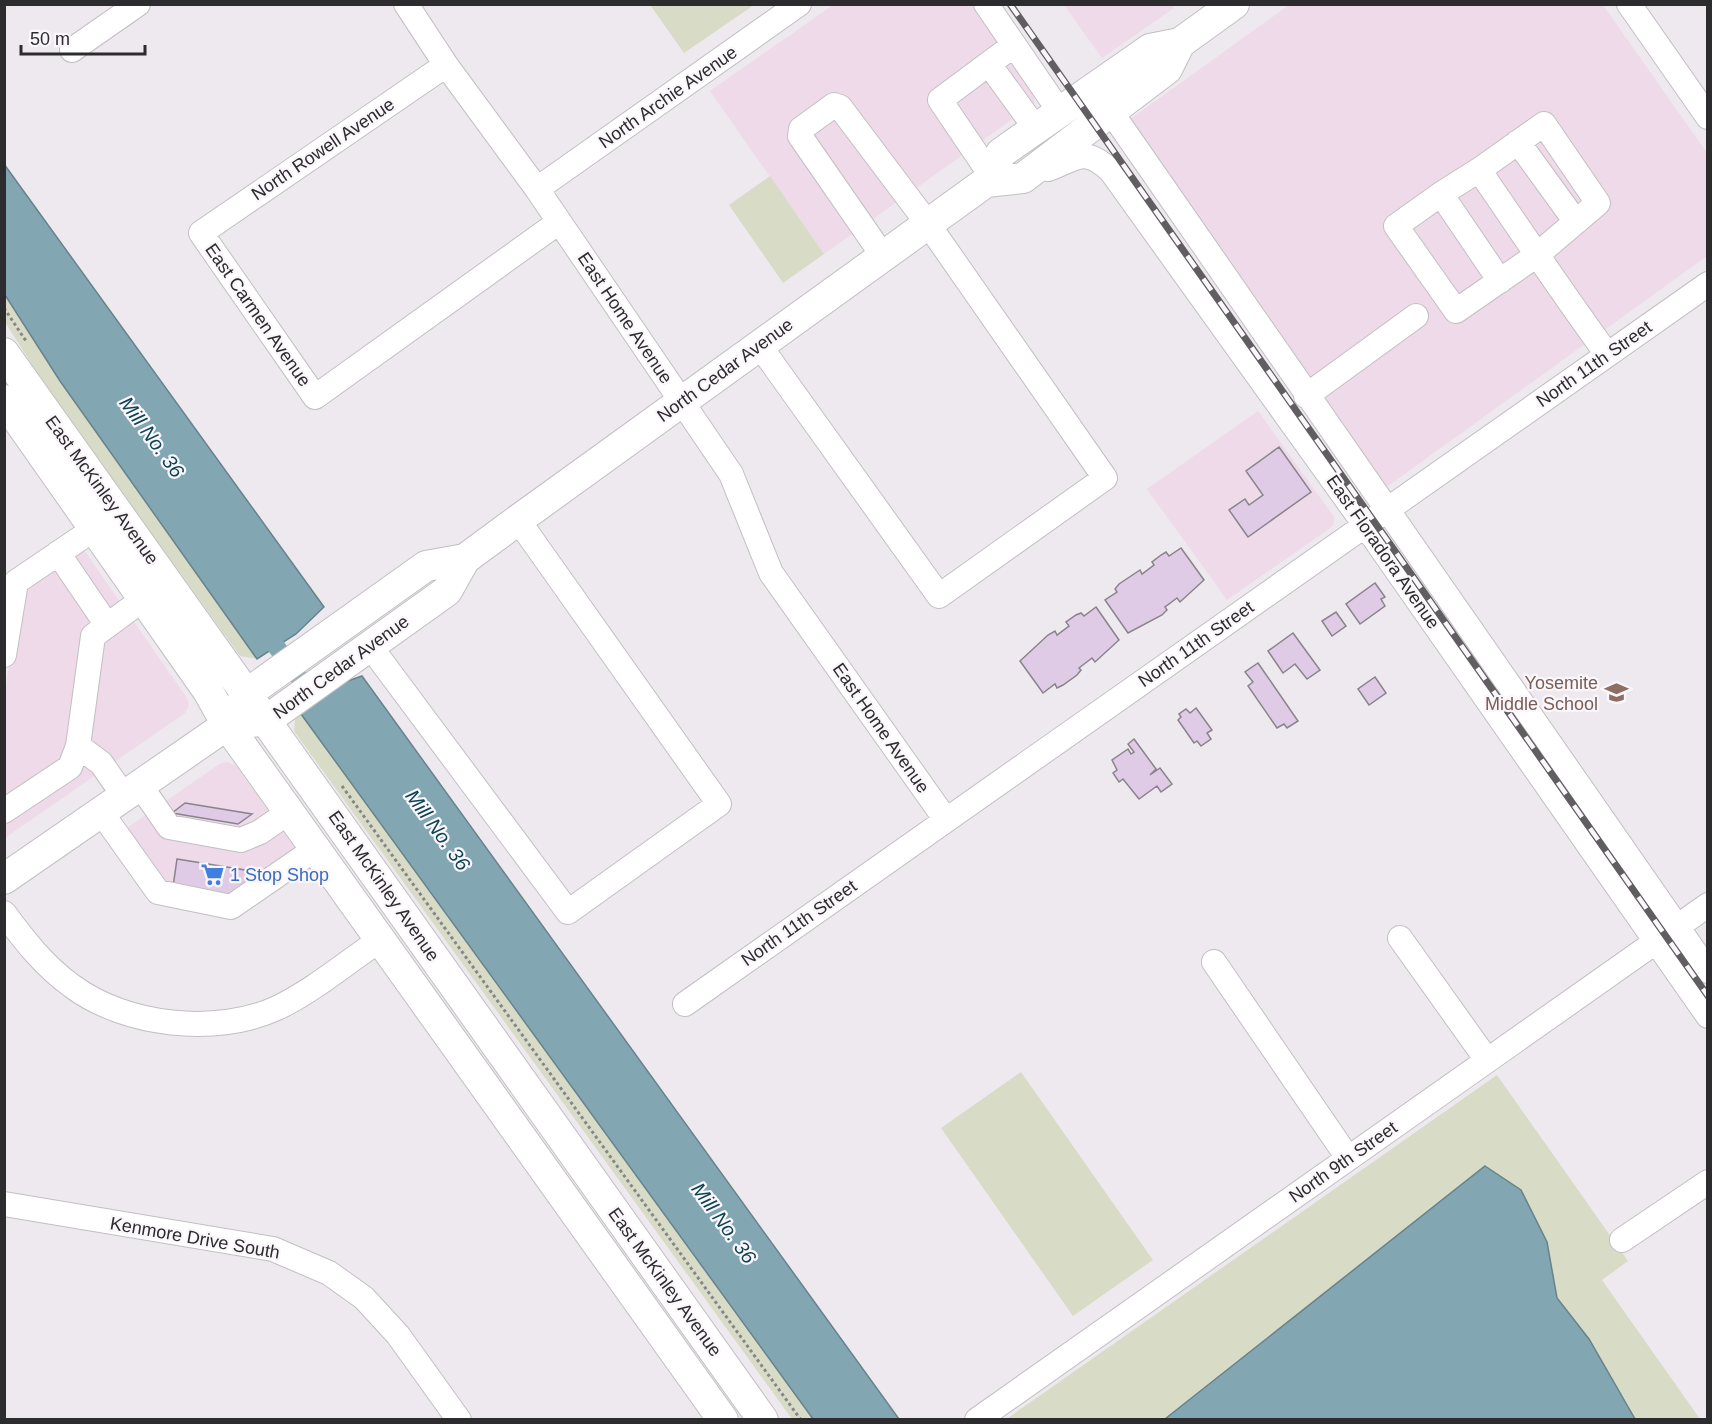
<svg xmlns="http://www.w3.org/2000/svg" width="1712" height="1424" viewBox="0 0 1712 1424" font-family="Helvetica,sans-serif">
  <rect width="100%" height="100%" fill="#ede9ee"/>
  <path fill="#eedae8" d="M972 4 1033 93 1035 103 824 254 710 91 833 5Z
    M1172 5 1174 8 1102 58 1064 5Z
    M1289 5H1603L1707 153V256L1388 486 1383 487 1125 123Z
    M1258 411 1334 517 1333 526 1227 600 1147 489Z
    M79 543 187 698 189 706 185 713 5 838V695L19 586Z
    M228 762 236 766 296 850 227 897 163 885 124 830 221 763Z"/>
  <path fill="#d8dcc7" d="M650 5H754L684 53Z
    M770 176 824 254 783 283 729 205Z
    M4 295 60 381 257 659 240 656 48 390 5 322Z
    M301 714 813 1419H792L294 731 295 717Z
    M1021 1072 1153 1260 1073 1316 941 1128Z
    M1497 1075 1628 1261 1602 1280 1700 1419 1005 1420Z"/>
  <path fill="#82a7b3" stroke="#68828b" stroke-width="1.5" d="M4 164 324 607 296 634 257 659 60 381 5 295Z
    M362 676 899 1419H813L301 714 334 686Z
    M1485 1166 1521 1190 1547 1242 1557 1298 1589 1339 1635 1419H1165Z"/>
  <g fill="none" stroke-linecap="round" stroke-linejoin="round">
    <path stroke="#82a7b3" stroke-width="18" d="M262 627 313 697"/>
  </g>
  <path fill="#e0cbe7" stroke="#888489" stroke-width="1.5" d="M1279 447 1311 492 1248 537 1229 510 1245 499 1249 505 1263 495 1246 471Z
    M1181 548 1204 580 1180 602 1177 598 1165 607 1167 610 1162 615 1128 633 1105 600 1117 592 1115 589 1119 584 1140 570 1142 574 1154 565 1152 562 1161 555 1166 552 1169 556Z
    M1375 583 1385 597 1381 599 1385 606 1360 624 1346 604Z
    M1096 607 1119 640 1095 662 1092 658 1079 668 1081 670 1077 675 1063 685 1057 688 1055 684 1043 693 1020 661 1048 635 1055 631 1057 635 1069 626 1066 622 1076 615 1081 613 1084 616Z
    M1336 612 1346 626 1332 636 1322 621Z
    M1293 633 1320 670 1307 679 1295 664 1283 673 1268 651Z
    M1258 663 1298 721 1287 728 1284 724 1277 728 1248 686 1253 682 1245 672Z
    M1375 677 1386 693 1369 705 1358 689Z
    M1196 708 1212 730 1207 733 1211 739 1201 746 1197 741 1194 743 1178 720 1181 717 1179 714 1186 709 1190 713Z
    M1134 739 1156 769 1150 775 1160 768 1172 784 1161 792 1157 786 1139 799 1123 779 1119 782 1113 773 1117 770 1112 760 1128 749 1131 754 1134 752 1128 744Z
    M185 803 252 814 238 824 172 813Z
    M177 859 245 870 252 880 227 897 173 887Z"/>
  <g fill="none" stroke-linecap="round" stroke-linejoin="round">
    <defs>
      <path id="minor" d="M406 4 446 65 537 189 731 474 771 573 946 820
        M986 4 1060 112
        M1629 4 1708 117
        M72 50 138 4
        M989 64 1036 129
        M446 65 201 233 315 397 559 222
        M1111 112 1708 971
        M1518 142 1576 222
        M1048 169C1078 158 1084 146 1111 171L1365 525 1708 1016
        M990 174 940 100 1014 45
        M537 189 799 4
        M1441 194 1479 170
        M1500 281 1441 194 1396 226 1456 311 1537 255 1598 203 1544 124 1479 170C1521 231 1563 294 1607 354
        M760 346 939 596 1105 478 928 224 840 107 834 105 801 129 800 136 883 256
        M1306 396 1416 316
        M58 553 107 625
        M370 646 568 912 719 804 518 520
        M4 655 16 582 94 529
        M78 746 101 763 124 796
        M140 785 169 827 241 840 260 832 289 812
        M4 811 70 767 78 746 93 636 142 600
        M101 812 158 892 231 907 315 849
        M4 913C24 940 44 966 72 986 125 1026 217 1036 277 1008 313 991 347 962 380 940
        M1400 938 1487 1060
        M1214 962 1348 1158
        M685 1004 1708 284
        M4 1204 273 1249 329 1273 364 1298 398 1335 459 1420
        M1622 1240 1708 1182
        M977 1420 1708 905"/>
      <path id="major" d="M986 182 1023 178 1167 69 1180 43
        M4 353 763 1420
        M4 400 208 691 227 725 723 1420
        M227 725 267 720 282 709 447 591 465 559 518 520 986 182 1001 153 1150 49 1180 43 1234 4
        M4 879 227 725 248 693 426 566 465 559"/>
    </defs>
    <use href="#minor" stroke="#c2bfc3" stroke-width="26"/>
    <use href="#major" stroke="#c2bfc3" stroke-width="32"/>
    <path stroke="#878588" stroke-width="3" stroke-dasharray="3 3" stroke-linecap="butt" d="M4 308 26 341
      M342 786 801 1420"/>
    <use href="#minor" stroke="#fff" stroke-width="24"/>
    <use href="#major" stroke="#fff" stroke-width="30"/>
    <defs>
      <path id="rail" d="M1010 4 1708 996"/>
    </defs>
    <use href="#rail" stroke="#605e61" stroke-width="7"/>
    <use href="#rail" stroke="#faf6fb" stroke-width="4.5" stroke-dasharray="14" stroke-linecap="butt"/>
  </g>
  <defs>
    <symbol id="school-bare" viewBox="-9 -9 18 18"><path d="M0-5L7-2L0 1L-7-2ZM-4 1L0 2.5L4 1V4Q0 6-4 4Z" fill="#8d6e63" stroke="#faf6fb" stroke-width="2.5" paint-order="stroke"/></symbol>
    <symbol id="supermarket-bare" viewBox="-9 -9 18 18"><path d="M-6-5.5h2.5l.6 2H6L4.5 2H-2.5L-4.4-4H-6ZM-1.5 3.2a1.3 1.3 0 1 0 .1 0ZM3 3.2a1.3 1.3 0 1 0 .1 0Z" fill="#3f7fe0" stroke="#faf6fb" stroke-width="2.5" paint-order="stroke"/></symbol>
  </defs>
  <g fill-rule="evenodd">
    <use href="#school-bare" x="1600" y="676" width="33" height="33"/>
    <use href="#supermarket-bare" x="196" y="858" width="33" height="33"/>
  </g>
  <g text-anchor="middle" dominant-baseline="central" stroke-width="4.5" stroke-linejoin="round" paint-order="stroke">
    <g font-size="18" fill="#2c2b2d" stroke="#faf6fb">
      <text transform="translate(668 97) rotate(-35)">North Archie Avenue</text>
      <text transform="translate(323 149) rotate(-34)">North Rowell Avenue</text>
      <text transform="translate(258 315) rotate(55)">East Carmen Avenue</text>
      <text transform="translate(625 318) rotate(56)">East Home Avenue</text>
      <text transform="translate(1594 364) rotate(-35)">North 11th Street</text>
      <text transform="translate(725 370) rotate(-36)">North Cedar Avenue</text>
      <text transform="translate(102 490) rotate(54)">East McKinley Avenue</text>
      <text transform="translate(1383 552) rotate(55)">East Floradora Avenue</text>
      <text transform="translate(1196 644) rotate(-35)">North 11th Street</text>
      <text transform="translate(341 667) rotate(-36)">North Cedar Avenue</text>
      <text transform="translate(881 728) rotate(55)">East Home Avenue</text>
      <text transform="translate(384 886) rotate(55)">East McKinley Avenue</text>
      <text transform="translate(799 923) rotate(-35)">North 11th Street</text>
      <text transform="translate(1343 1162) rotate(-35)">North 9th Street</text>
      <text transform="translate(195 1238) rotate(10)">Kenmore Drive South</text>
      <text transform="translate(665 1282) rotate(54)">East McKinley Avenue</text>
    </g>
    <g font-size="18" fill="#785e54" stroke="#faf6fb" text-anchor="end">
      <text x="1598" y="683">Yosemite<tspan x="1598" dy="21">Middle School</tspan></text>
    </g>
    <g font-size="18" fill="#366cbe" stroke="#faf6fb" text-anchor="start">
      <text x="230" y="875">1 Stop Shop</text>
    </g>
    <g font-size="20" font-style="italic" fill="#0d4452" stroke="#faf6fb">
      <text transform="translate(152 437) rotate(54)">Mill No. 36</text>
      <text transform="translate(438 830) rotate(54)">Mill No. 36</text>
      <text transform="translate(724 1223) rotate(54)">Mill No. 36</text>
    </g>
  </g>
  <rect width="1712" height="1424" fill="none" stroke="#2c2b2d" stroke-width="12"/>
  <path d="M21 45v9h124v-9" fill="none" stroke="#2c2b2d" stroke-width="3"/>
  <text x="30" y="45" font-size="18" fill="#2c2b2d" stroke="#faf6fb" stroke-width="4.5" paint-order="stroke">50 m</text>
</svg>
